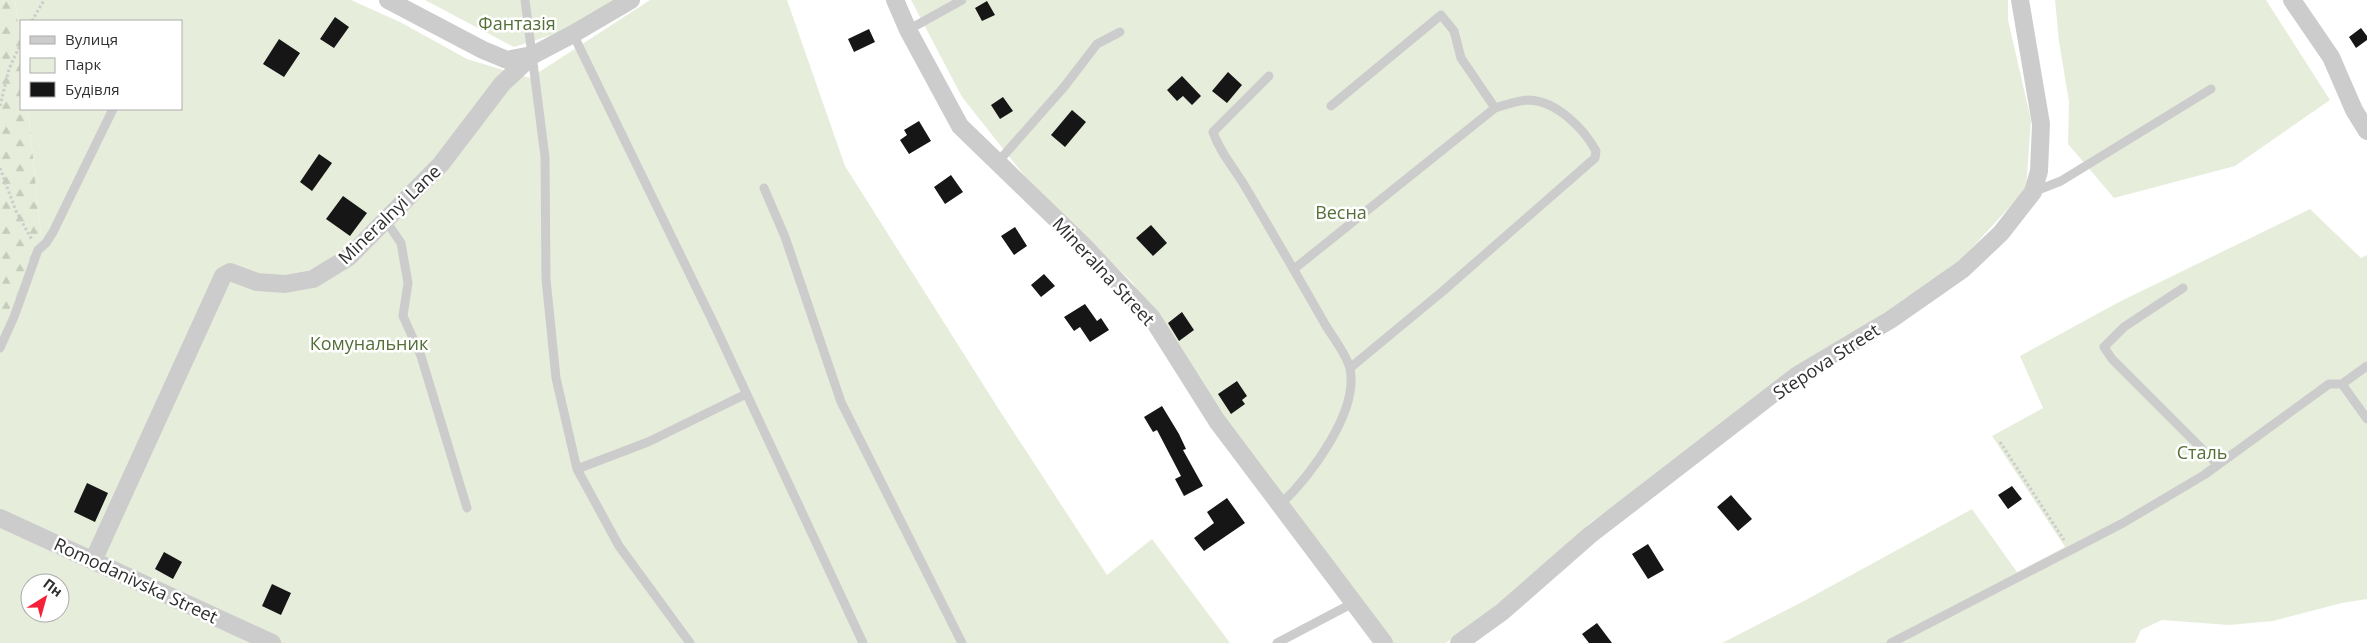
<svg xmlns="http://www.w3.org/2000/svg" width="2367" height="643" viewBox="0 0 2367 643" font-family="'Open Sans',sans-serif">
  <defs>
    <pattern id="forest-firs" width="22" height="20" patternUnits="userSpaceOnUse" patternTransform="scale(1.25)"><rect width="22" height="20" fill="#e6eedb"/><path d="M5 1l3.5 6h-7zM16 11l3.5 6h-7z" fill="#c6ccbc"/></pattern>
  </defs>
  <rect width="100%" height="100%" fill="#fff"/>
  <path fill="#e6eedb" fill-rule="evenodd" d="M15 0H351L402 23 467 59 530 78 650 0H787L845 166 998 408 1107 575 1152 539 1230 643H0V325L41 236 28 109H181V21H21V47ZM30 583H60V613H30Z
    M425 0H617L564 31 514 47Z
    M911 0H2008V20L2031 120 2026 189 1960 261 1840 343 1789 370 1675 462 1590 523 1503 601 1446 643H1392L1235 438 1132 282 1030 183 962 97Z
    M2055 0H2266L2330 100 2235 166 2114 198 2068 144 2069 102 2059 41Z
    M2310 209 2361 258 2367 255V599L2342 603 2273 621 2229 625 2162 620 2141 630 2135 643H1722L1802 602 1972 509 2017 572 2065 547 1992 436 2043 408 2020 356 2119 302Z"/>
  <path fill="url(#forest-firs)" d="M0 0H15L21 47V109H28L41 236 38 250 0 329Z"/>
  <path fill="#161616" d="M987 1 995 15 982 21 975 8Z
    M335 17 349 27 334 48 320 39Z
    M2361 28 2367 36V40L2356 48 2349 37Z
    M869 29 875 42 854 52 848 39Z
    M279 39 300 53 284 77 263 64Z
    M1228 72 1242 85 1227 103 1212 91Z
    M1182 76 1201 96 1192 105 1183 96 1177 101 1167 90Z
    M1003 97 1013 111 1000 119 991 105Z
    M1072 110 1086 122 1065 147 1051 135Z
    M919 121 931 141 909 154 900 140 907 135 904 130Z
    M319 154 332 163 312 191 300 182Z
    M951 175 963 192 945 204 934 187Z
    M343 196 367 213 350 236 326 219Z
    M1151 225 1167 243 1153 256 1136 238Z
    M1015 227 1027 246 1014 255 1001 236Z
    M1044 274 1055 286 1041 297 1031 285Z
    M1085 304 1097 321 1101 318 1109 330 1090 342 1080 327 1074 331 1064 317Z
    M1182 312 1194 330 1179 341 1168 323Z
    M1237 381 1247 396 1242 400 1245 404 1231 414 1218 394Z
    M1162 406 1179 434 1186 449 1183 450 1203 486 1184 496 1175 479 1181 476 1157 430 1153 432 1144 417Z
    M87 483 108 493 95 522 74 512Z
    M2012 486 2022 499 2008 509 1998 495Z
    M1731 495 1752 519 1738 531 1717 507Z
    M1227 498 1245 523 1204 551 1194 538 1214 523 1207 512Z
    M1648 544 1664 570 1648 579 1632 554Z
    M164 552 182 562 173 579 155 569Z
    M272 584 291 593 281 615 262 606Z
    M1597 623 1612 643H1589L1582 634Z"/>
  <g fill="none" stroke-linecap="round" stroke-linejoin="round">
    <path stroke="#ccc" stroke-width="3" stroke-dasharray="2.5 2.5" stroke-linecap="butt" d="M32 21 44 0
      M0 106 9 69 21 43
      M0 168 16 211 32 240
      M2000 442 2064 540"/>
    <path stroke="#ccc" stroke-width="9" d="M525 0 545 157 546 279 556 378 577 469 619 546 690 643
      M908 30 962 0
      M573 34 714 324 863 643
      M1269 76 1213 132C1220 153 1235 169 1246 188 1273 234 1300 280 1326 326 1333 337 1348 357 1350 369 1359 412 1310 476 1281 504
      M1331 106 1441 15 1454 31 1461 58 1495 108
      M997 163 1064 87 1097 44 1120 32
      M764 188 785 237 841 402 962 643
      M2033 192 2061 181 2211 89
      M386 221 401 243 408 283 403 316 421 356 467 508
      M1294 269 1495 108C1506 105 1518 100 1529 100 1557 101 1584 129 1596 151L1595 158 1443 291 1350 368
      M2183 288 2124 327 2104 347 2112 359 2218 465
      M0 348 14 317 38 250 46 243 53 232 113 109
      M2342 384 2367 366
      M577 469 648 442 746 394
      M1277 643 1353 603
      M1891 643 2123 523 2204 475 2329 384H2342L2367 419"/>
    <path stroke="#ccc" stroke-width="18" d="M388 0 483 50 507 60 532 55
      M895 0 908 30 960 126 1083 245 1152 318 1217 421 1384 643
      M2292 0 2331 57 2354 110 2367 131
      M0 518 272 643
      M93 561 223 276 230 272 257 282 285 284 313 279 349 257 441 164 502 84 533 55 573 34 631 0
      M1459 643 1502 612 1590 535 1796 376 1890 320 1963 269 2001 233 2033 192 2039 171 2041 124 2020 0"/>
  </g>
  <g text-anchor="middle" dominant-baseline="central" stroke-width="5" stroke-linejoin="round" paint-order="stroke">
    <g font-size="18" fill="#546f38" stroke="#fff">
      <text x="517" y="23">Фантазія</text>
      <text x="1341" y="212">Весна</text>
      <text x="369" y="343">Комунальник</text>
      <text x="2202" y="452">Сталь</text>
    </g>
    <g font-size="18" fill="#2f2f2f" stroke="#fff">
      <text transform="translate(389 214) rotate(-44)">Mineralnyi Lane</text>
      <text transform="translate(1104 271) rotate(47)">Mineralna Street</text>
      <text transform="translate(1826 361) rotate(-33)">Stepova Street</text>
      <text transform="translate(136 580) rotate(25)">Romodanivska Street</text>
    </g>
  </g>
  <rect x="20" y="20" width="162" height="90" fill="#ffffff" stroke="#acacac"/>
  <rect x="30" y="36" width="25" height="8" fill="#cccccc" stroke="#acacac"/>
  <text x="65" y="45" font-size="15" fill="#2f2f2f">Вулиця</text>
  <rect x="30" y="58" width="25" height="15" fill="#e6eedb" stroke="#acacac"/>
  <text x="65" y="70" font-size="15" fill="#2f2f2f">Парк</text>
  <rect x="30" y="82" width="25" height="15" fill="#161616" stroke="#acacac"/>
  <text x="65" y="95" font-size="15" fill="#2f2f2f">Будівля</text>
  <g transform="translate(45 598) rotate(37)"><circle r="24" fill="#ffffff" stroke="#acacac"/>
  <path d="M0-4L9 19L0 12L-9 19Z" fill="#f62138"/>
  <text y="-8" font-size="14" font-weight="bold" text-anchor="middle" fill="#2f2f2f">Пн</text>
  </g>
</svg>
